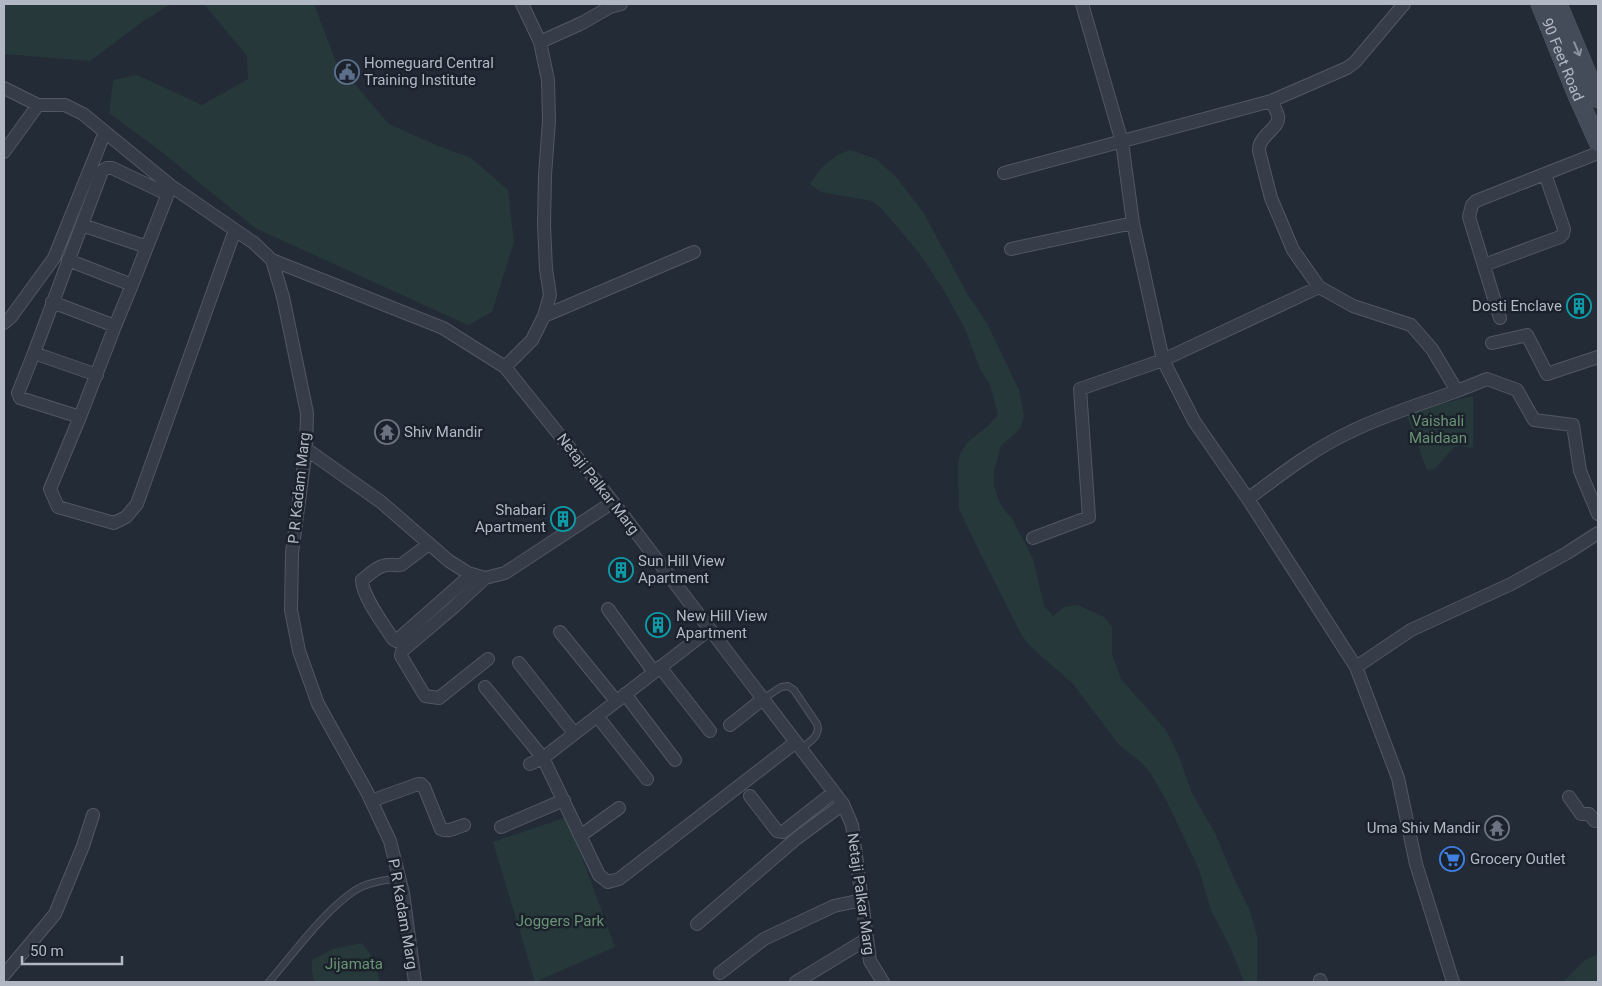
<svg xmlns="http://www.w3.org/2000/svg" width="1602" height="986" viewBox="0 0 1602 986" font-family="Roboto,sans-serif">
  <rect width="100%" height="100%" fill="#232b37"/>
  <path fill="#263839" d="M4 4H171L142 22 90 61 4 54Z
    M204 4H314L336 62 389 124 436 145 471 158 508 190 514 242 492 312 468 325 255 228 163 153 109 113 113 80 137 75 202 105 248 79 247 56Z
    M850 150 876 159 896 177 923 212 968 295 987 323 1019 390 1024 416 1020 429 1001 446 994 472V485L998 499 1005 511 1012 518 1033 559 1044 606 1053 616 1064 607 1078 605 1104 617 1112 627V654L1121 679 1166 730 1178 754 1192 793 1216 835 1232 874 1250 911 1257 936V982H1244L1231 949 1211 910 1198 867 1167 802 1151 774 1142 763 1119 745 1073 684 1029 645 1021 634 981 555 959 509 958 465 960 453 968 442 989 425 998 414 990 385 980 369 965 329 943 289 919 253 882 209 872 201 821 192 810 184C820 168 831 156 850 150Z
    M1473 396V448L1459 446 1453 448 1435 469 1427 470 1406 413Z
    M567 817 615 947 535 982 493 842Z
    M362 943 375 960 380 982H314L312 971V960L333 949Z
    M1598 954V982H1563L1585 960Z"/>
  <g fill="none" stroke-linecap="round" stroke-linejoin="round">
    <defs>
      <path id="lane" d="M763 699 781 687 788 686 794 690 817 724C821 736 810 741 801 749
        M269 982C292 955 330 903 361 887 373 881 386 880 399 878"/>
      <path id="street" d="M1082 4 1122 142 1133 223 1163 360 1194 421 1248 499 1356 667 1398 778 1416 864 1453 982
        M540 42 582 23 610 7 621 4
        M4 88 38 105H65L83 114 171 186 254 243 272 260 283 297 307 413 306 449 292 553 291 610 299 651 318 704 367 792 390 841 403 893 415 982
        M1271 101C1273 105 1277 111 1278 116 1281 128 1258 135 1259 151L1271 198 1293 250 1319 287 1353 306 1411 325 1432 349 1457 391 1487 379 1517 390 1534 420 1573 425 1580 471 1598 514
        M4 152 38 105
        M1004 173 1271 101 1347 68 1355 62 1404 4
        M171 186 132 285 115 326 80 417 50 489 58 507 114 523 126 517 137 504 235 230
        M82 225 147 247
        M1011 249 1133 223
        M68 260 132 285
        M272 260 443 328 505 367 613 502 843 804 852 825 870 961 883 982
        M1484 265 1560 237 1563 234 1564 229 1545 174
        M52 302 115 326
        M544 316 694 252
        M1500 318 1469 217 1472 205 1476 201 1598 153
        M4 323 11 317 54 258 105 132
        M1492 343 1527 335 1547 374 1598 357
        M34 353 18 393 20 398 80 417
        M505 367 532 340 544 316 550 295 546 269 544 225 545 175 549 121 548 80 540 42 522 4
        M97 375 34 353 102 171 107 168H112L167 194
        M306 449 381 502 449 561 468 573 485 578 505 573 613 502
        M1248 499C1280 475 1313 449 1350 432 1384 415 1421 404 1457 391
        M1033 538 1089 517 1080 389 1163 360 1319 287
        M429 544 401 565C396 566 393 564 388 565 378 565 369 575 362 580 362 596 384 625 393 639L396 641 472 574
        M485 578 454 607 402 651 401 656 425 696 439 698 488 659
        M608 609 654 672
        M710 629 543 758 599 875 608 882 619 879 796 742
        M560 632 616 701
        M519 663 574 733
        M660 667 710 731
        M1356 667 1411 630 1511 584 1567 553 1598 533
        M485 687 543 758 530 764
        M625 694 675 760
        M597 716 647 779
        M730 725 763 699
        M750 796 777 831 783 832 834 792
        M1569 797 1581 814H1589L1595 821
        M371 801 418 784H421L424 787 441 829C448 833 457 827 464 825
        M501 827 564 800
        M580 836 619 808
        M697 924 797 838 843 804
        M720 973 764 939 834 906 862 900
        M4 975 55 914 83 846 93 815
        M1320 980 1321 982
        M796 982 867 939"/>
      <g id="secondary">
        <path id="s1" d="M1540 4 1576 93 1598 142"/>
        <path d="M1558 4 1598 99"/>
      </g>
    </defs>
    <use href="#lane" stroke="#515862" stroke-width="8"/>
    <use href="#street" stroke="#515862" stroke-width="14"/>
    <use href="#secondary" stroke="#515862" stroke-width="19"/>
    <use href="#lane" stroke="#363d48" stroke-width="6"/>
    <use href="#street" stroke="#363d48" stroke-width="12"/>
    <use href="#secondary" stroke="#444c5a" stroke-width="18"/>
  </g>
  <defs><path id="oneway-shaft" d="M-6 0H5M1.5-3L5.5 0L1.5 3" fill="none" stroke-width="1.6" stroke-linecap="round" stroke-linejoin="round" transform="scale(1.25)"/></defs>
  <use stroke="#8b929f" href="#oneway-shaft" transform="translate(1577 49) rotate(67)"/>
  <defs>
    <symbol id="civic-ring" viewBox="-11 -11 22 22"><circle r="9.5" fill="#1b222c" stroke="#5c6f8a" stroke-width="1.5"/><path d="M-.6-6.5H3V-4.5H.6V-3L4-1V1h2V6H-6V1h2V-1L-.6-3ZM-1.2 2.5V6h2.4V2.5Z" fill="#5c6f8a"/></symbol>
    <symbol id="building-ring" viewBox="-11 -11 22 22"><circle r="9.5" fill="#1b222c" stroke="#0f9aa8" stroke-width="1.5"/><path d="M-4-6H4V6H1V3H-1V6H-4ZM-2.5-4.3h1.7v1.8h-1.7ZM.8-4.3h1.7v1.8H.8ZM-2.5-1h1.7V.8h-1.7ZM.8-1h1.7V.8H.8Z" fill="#0f9aa8"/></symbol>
    <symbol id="temple-ring" viewBox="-11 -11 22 22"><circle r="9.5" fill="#1b222c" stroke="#6b7280" stroke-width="1.5"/><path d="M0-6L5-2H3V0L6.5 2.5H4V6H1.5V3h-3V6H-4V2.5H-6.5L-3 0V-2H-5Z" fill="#6b7280"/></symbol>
    <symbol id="supermarket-ring" viewBox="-11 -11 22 22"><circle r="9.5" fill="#1b222c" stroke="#3f7fe0" stroke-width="1.5"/><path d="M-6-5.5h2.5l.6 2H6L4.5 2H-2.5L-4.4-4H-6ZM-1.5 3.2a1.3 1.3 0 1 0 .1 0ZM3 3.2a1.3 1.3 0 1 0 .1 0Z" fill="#3f7fe0"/></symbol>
  </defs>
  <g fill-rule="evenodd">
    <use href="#civic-ring" x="333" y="58" width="28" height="28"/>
    <use href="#building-ring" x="1565" y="292" width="28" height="28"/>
    <use href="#temple-ring" x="373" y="418" width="28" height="28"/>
    <use href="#building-ring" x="549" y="505" width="28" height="28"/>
    <use href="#building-ring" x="607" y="556" width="28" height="28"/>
    <use href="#building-ring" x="644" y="611" width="28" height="28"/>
    <use href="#temple-ring" x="1483" y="814" width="28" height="28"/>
    <use href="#supermarket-ring" x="1438" y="845" width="28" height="28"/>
  </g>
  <g text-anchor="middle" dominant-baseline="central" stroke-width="5" stroke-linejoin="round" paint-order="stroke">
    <g font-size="15" fill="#b1b8c4" stroke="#1b222c">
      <text stroke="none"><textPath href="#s1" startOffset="60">90 Feet Road</textPath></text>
      <text transform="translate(598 484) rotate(52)">Netaji Palkar Marg</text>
      <text transform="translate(299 488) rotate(-84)">P R Kadam Marg</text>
      <text transform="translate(861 894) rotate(82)">Netaji Palkar Marg</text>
      <text transform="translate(403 914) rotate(80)">P R Kadam Marg</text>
    </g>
    <g font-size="15" fill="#b1b8c4" stroke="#1b222c" text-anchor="start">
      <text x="364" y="63">Homeguard Central<tspan x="364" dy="17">Training Institute</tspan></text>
      <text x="1562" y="306" text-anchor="end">Dosti Enclave</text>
      <text x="404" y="432">Shiv Mandir</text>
      <text x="546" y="510" text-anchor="end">Shabari<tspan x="546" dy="17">Apartment</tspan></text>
      <text x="638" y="561">Sun Hill View<tspan x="638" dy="17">Apartment</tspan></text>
      <text x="676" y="616">New Hill View<tspan x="676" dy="17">Apartment</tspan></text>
      <text x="1480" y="828" text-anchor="end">Uma Shiv Mandir</text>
      <text x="1470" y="859">Grocery Outlet</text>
    </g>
    <g font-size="15" fill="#6a9374" stroke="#1b222c">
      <text x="1438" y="421">Vaishali<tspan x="1438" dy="17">Maidaan</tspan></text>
      <text x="560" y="921">Joggers Park</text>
      <text x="354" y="964">Jijamata</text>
    </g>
  </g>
  <rect width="1602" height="986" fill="none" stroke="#b1b8c4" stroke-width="10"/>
  <path d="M22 956v8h100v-8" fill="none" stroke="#b1b8c4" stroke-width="2.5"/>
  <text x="30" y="956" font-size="15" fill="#b1b8c4" stroke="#1b222c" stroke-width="4" paint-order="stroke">50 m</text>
</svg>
